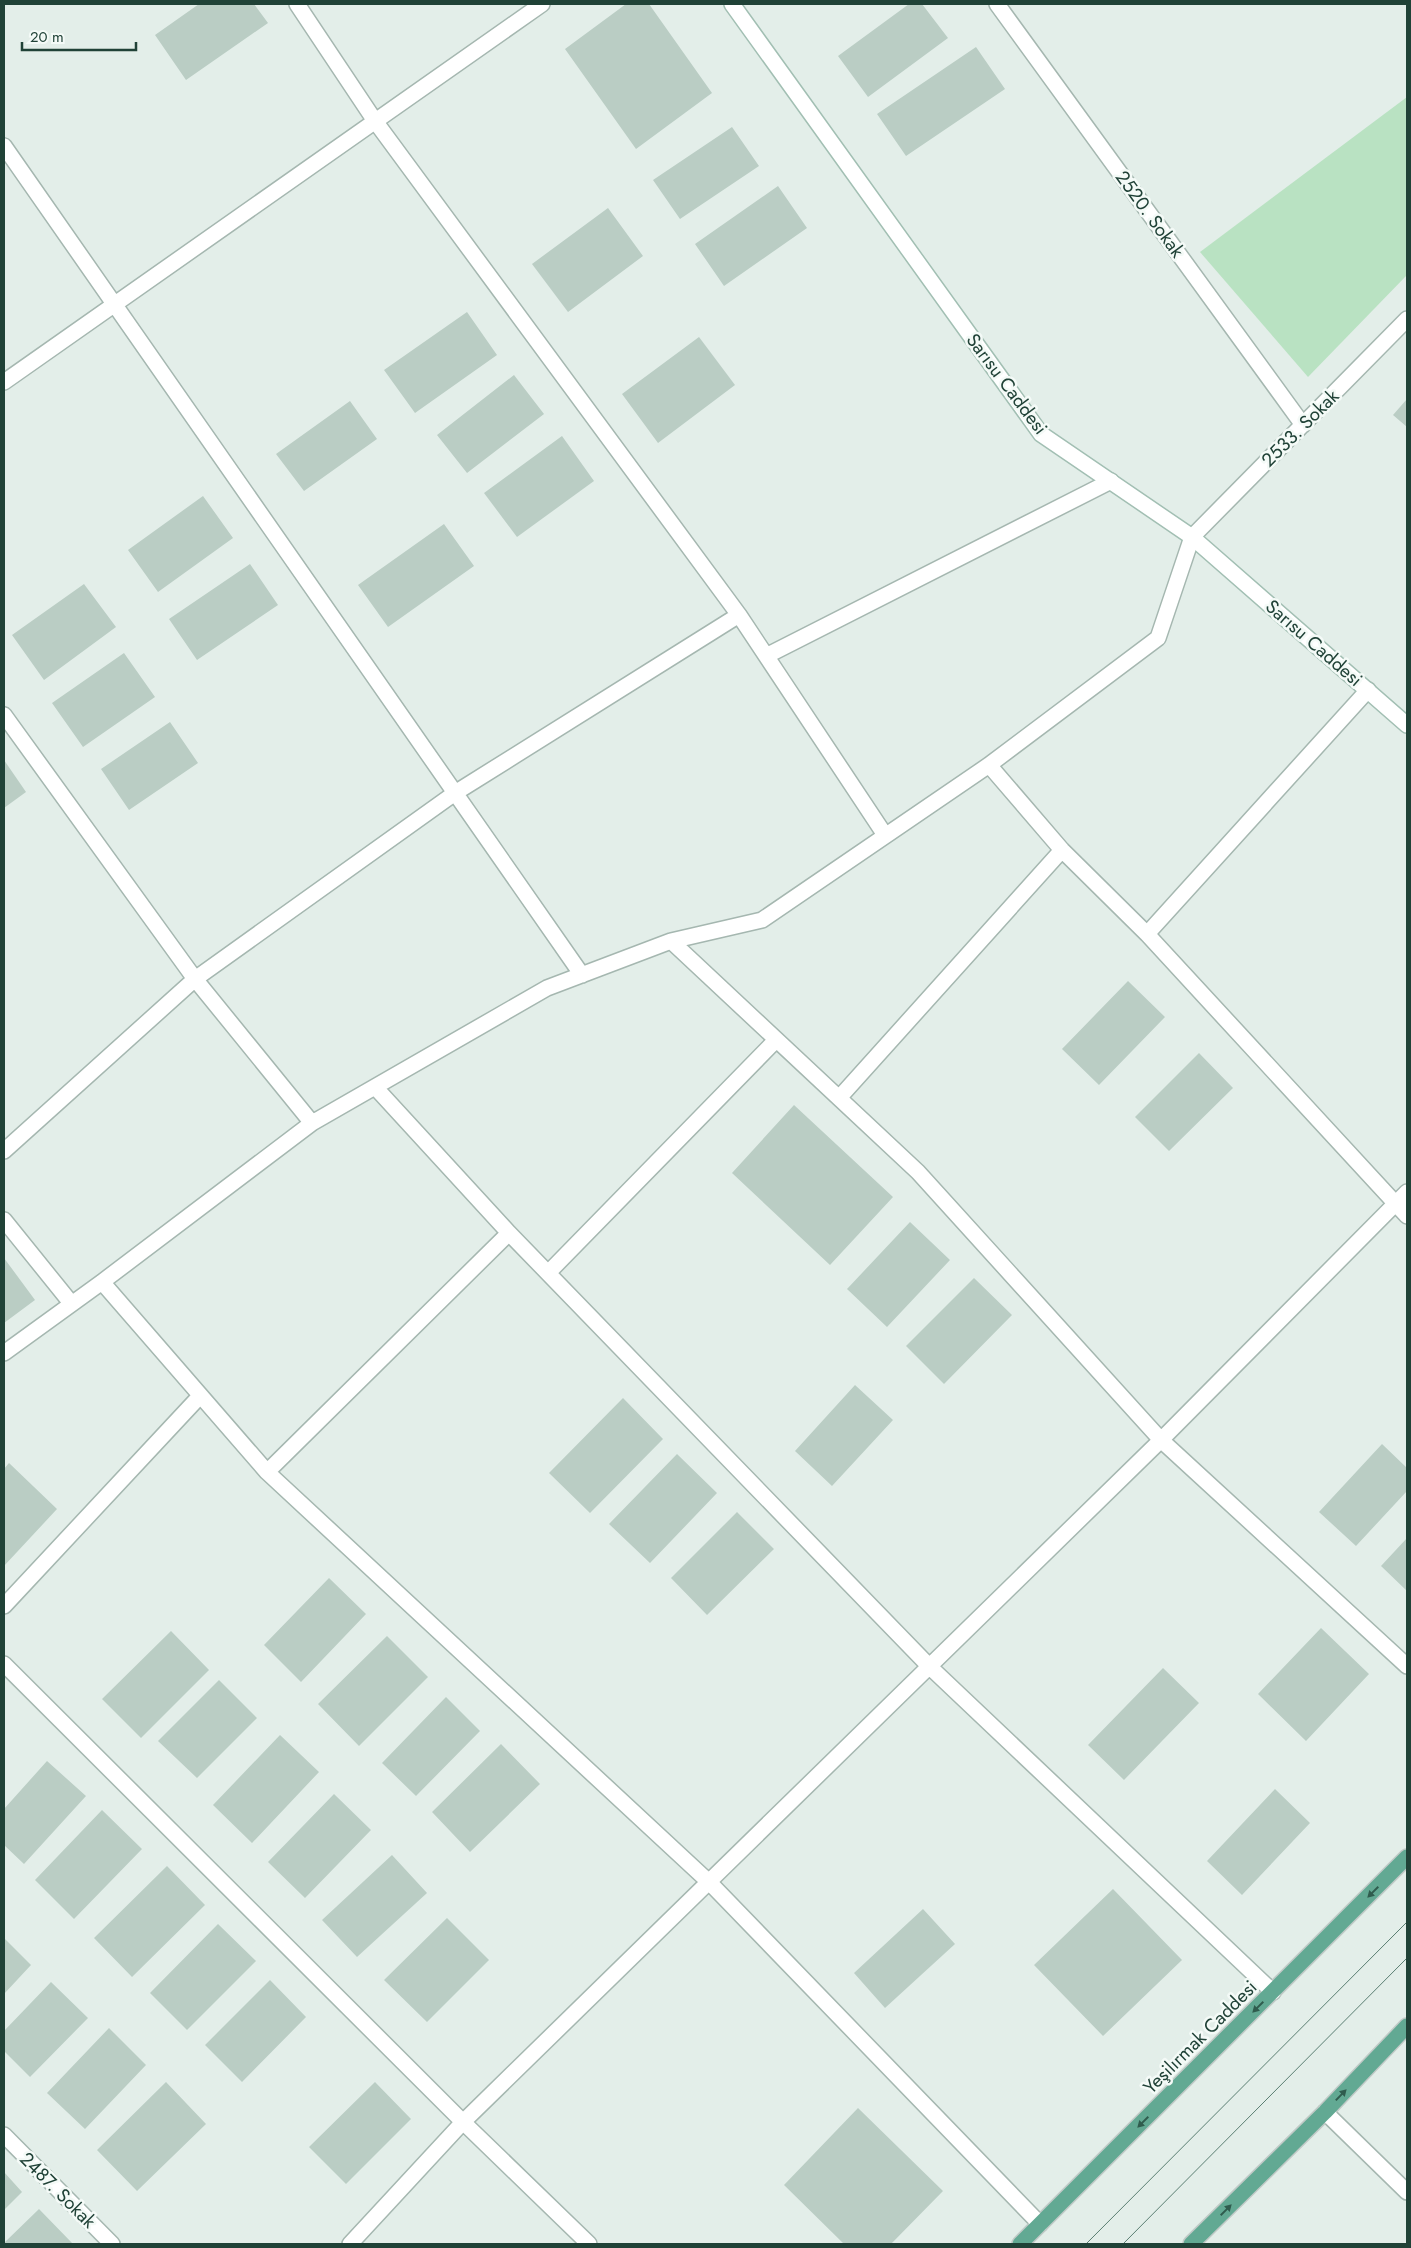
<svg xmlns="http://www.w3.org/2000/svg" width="1411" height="2248" viewBox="0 0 1411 2248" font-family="Jost,sans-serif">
  <rect width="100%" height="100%" fill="#e3eee9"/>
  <path fill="#b9e2c2" d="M1407 97V275L1308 377 1200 252Z"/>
  <path fill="#bacdc4" d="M199 4H254L268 23 186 80 155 35Z
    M626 4H649L712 93 636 149 565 49Z
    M909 4H922L948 38 868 97 838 56Z
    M976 47 1005 89 906 156 877 114Z
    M732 127 759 166 680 219 653 180Z
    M778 186 807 228 724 286 695 244Z
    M608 208 643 256 568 312 532 264Z
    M467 312 497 355 415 413 384 370Z
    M699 337 735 385 658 443 622 394Z
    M514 375 544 414 467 473 437 435Z
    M1407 399V427L1393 415Z
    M350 401 377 439 304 491 276 454Z
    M562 436 594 481 517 537 484 493Z
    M203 496 233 538 158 592 128 550Z
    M444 524 474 566 388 627 358 585Z
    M250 564 278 605 197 660 169 619Z
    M84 584 116 627 44 680 12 635Z
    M124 653 155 697 83 747 52 703Z
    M170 722 198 763 129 810 101 769Z
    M4 760 26 792 4 808Z
    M1128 981 1165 1017 1099 1085 1062 1049Z
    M1199 1053 1233 1088 1169 1151 1135 1117Z
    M794 1105 893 1197 830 1265 732 1173Z
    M910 1222 950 1260 887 1327 847 1289Z
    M4 1258 35 1300 4 1323Z
    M974 1278 1012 1315 944 1384 906 1346Z
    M855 1385 893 1420 832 1486 795 1451Z
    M623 1398 663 1439 590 1513 549 1473Z
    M1382 1444 1407 1468V1491L1356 1546 1319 1512Z
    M677 1454 717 1493 650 1563 609 1524Z
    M9 1463 57 1509 4 1566V1469Z
    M737 1512 774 1549 707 1615 671 1578Z
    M1407 1538V1591L1381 1566Z
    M329 1578 366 1614 301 1682 264 1645Z
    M1321 1628 1369 1674 1306 1741 1258 1694Z
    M171 1631 209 1670 141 1738 102 1699Z
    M387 1636 428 1677 359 1746 318 1704Z
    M1163 1668 1199 1703 1124 1780 1088 1745Z
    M219 1680 257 1718 197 1778 158 1741Z
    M446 1697 480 1731 416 1796 382 1763Z
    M280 1735 319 1772 252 1843 213 1805Z
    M501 1744 540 1784 470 1852 432 1812Z
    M47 1761 86 1796 24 1864 4 1845V1809Z
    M1275 1789 1310 1823 1242 1895 1207 1861Z
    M334 1794 371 1830 305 1898 268 1862Z
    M102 1810 142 1849 74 1919 35 1880Z
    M392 1855 427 1893 357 1957 322 1920Z
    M167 1866 205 1905 132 1977 94 1938Z
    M1113 1889 1182 1960 1103 2036 1034 1965Z
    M923 1909 955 1944 885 2008 854 1973Z
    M447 1918 489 1960 427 2022 384 1980Z
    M218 1924 256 1961 187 2030 150 1993Z
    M4 1938 31 1965 4 1994Z
    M270 1980 306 2017 242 2082 205 2045Z
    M51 1982 88 2018 30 2077 4 2051V2031Z
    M109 2028 146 2065 85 2129 47 2093Z
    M166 2082 206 2124 137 2191 97 2150Z
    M375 2082 411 2119 346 2184 309 2147Z
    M858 2108 943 2191 891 2244H844L784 2185Z
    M4 2172 22 2192 4 2210Z
    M39 2209 73 2244H4V2243Z"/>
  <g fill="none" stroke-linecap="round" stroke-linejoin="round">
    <defs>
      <path id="street" d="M297 4 375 121 739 615 885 835
        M997 4 1303 425
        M4 146 582 975
        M4 382 542 4
        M768 655 1111 481
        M4 715 195 979 312 1123
        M989 765 1062 850 1147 934 1407 1216
        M1147 934 1368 690
        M671 941 918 1172 1161 1440 1407 1666
        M375 1087 509 1233 930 1667 1273 1992
        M839 1098 1062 850
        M4 1151 195 979 455 793 739 615
        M4 1220 71 1303
        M548 1273 776 1040
        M102 1282 267 1472 710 1883 1040 2224
        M4 1353 102 1282 312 1123 547 988 671 941 762 920 989 765 1158 638 1192 537 1407 319
        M267 1472 509 1233
        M4 1606 200 1396
        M4 1664 463 2122 589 2244
        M1325 2112 1407 2192
        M4 2135 112 2244
        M350 2244 463 2122 1161 1440 1407 1192"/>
      <path id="secondary" d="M732 4 1041 434 1192 537 1407 725"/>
      <path id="primary" d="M1020 2244 1407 1857
        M1191 2244 1325 2112 1407 2026"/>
    </defs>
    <use href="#street" stroke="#a5b7b0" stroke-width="18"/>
    <use href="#secondary" stroke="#a2bfb3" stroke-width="18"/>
    <use href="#primary" stroke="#c1cac7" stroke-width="18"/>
    <use href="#street" stroke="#fff" stroke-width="15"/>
    <use href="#secondary" stroke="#fff" stroke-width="15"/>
    <use href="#primary" stroke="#62a993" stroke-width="15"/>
    <path stroke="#5a7e72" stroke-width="1" d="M1086 2244 1407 1922
      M1123 2244 1407 1958"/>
  </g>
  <defs><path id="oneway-solid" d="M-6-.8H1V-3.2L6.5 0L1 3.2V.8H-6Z" transform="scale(1.25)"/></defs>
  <g fill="#305c4e">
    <use href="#oneway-solid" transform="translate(1373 1892) rotate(135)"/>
    <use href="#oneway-solid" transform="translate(1258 2007) rotate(135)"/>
    <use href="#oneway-solid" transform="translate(1341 2095) rotate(-46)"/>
    <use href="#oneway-solid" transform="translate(1143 2122) rotate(135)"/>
    <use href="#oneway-solid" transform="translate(1226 2210) rotate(-45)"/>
  </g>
  <g text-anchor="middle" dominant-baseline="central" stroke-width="5" stroke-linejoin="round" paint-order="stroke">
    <g font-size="19" fill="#204237" stroke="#f4faf7">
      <text transform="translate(1150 214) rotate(54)">2520. Sokak</text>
      <text transform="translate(1007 384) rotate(53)">Sarısu Caddesi</text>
      <text transform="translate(1300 428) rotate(-45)">2533. Sokak</text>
      <text transform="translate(1314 643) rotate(41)">Sarısu Caddesi</text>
      <text transform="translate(1200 2037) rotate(-45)">Yeşilırmak Caddesi</text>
      <text transform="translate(58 2190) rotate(45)">2487. Sokak</text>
    </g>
  </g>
  <rect width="1411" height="2248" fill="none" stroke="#204237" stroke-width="10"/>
  <path d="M22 42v8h114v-8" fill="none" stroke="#204237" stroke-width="2.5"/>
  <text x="30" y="42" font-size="15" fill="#204237" stroke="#f4faf7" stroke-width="4" paint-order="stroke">20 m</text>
</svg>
